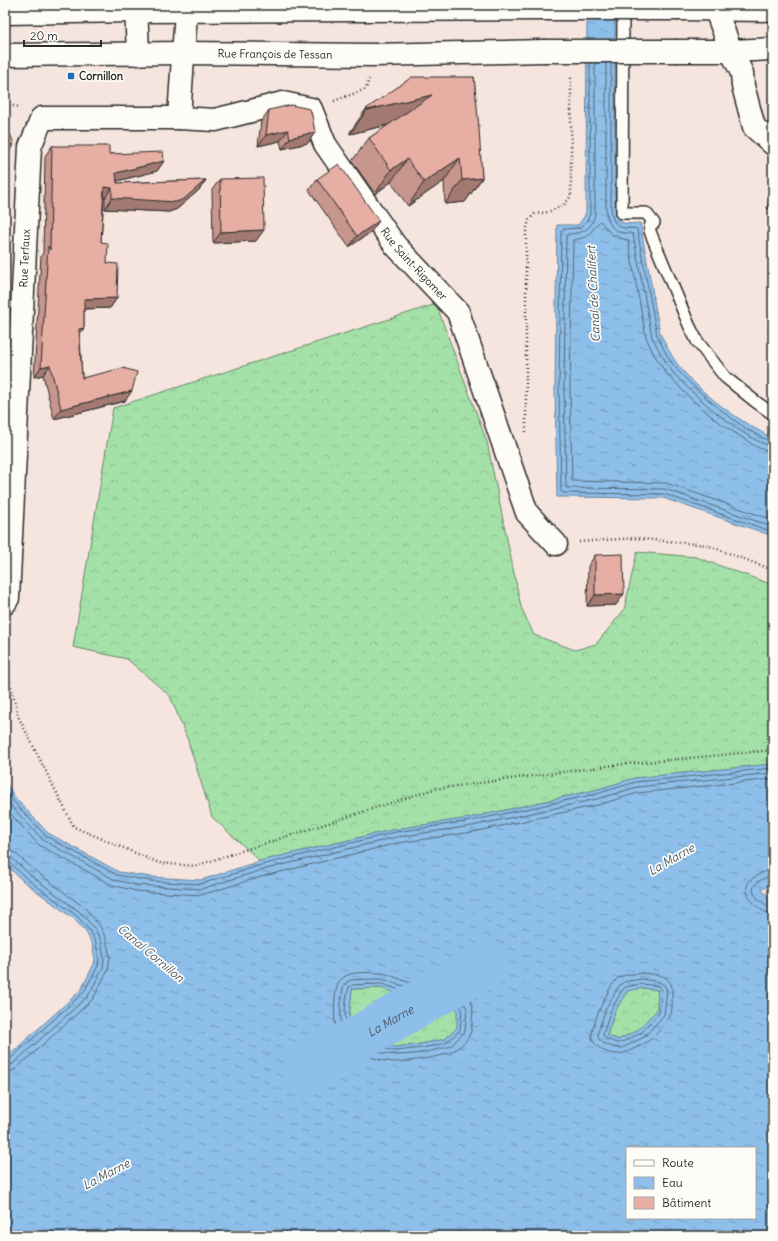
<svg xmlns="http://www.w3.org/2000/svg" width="778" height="1241" viewBox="0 0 778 1241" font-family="Delius,sans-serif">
  <defs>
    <pattern id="forest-crowns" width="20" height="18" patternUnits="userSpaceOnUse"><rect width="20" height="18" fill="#a4e1a8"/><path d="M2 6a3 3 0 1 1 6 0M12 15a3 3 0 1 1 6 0" fill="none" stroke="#8dc191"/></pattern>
    <pattern id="water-ripples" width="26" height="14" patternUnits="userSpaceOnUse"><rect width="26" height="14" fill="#8ebfea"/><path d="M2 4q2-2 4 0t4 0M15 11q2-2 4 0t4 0" fill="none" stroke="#749bbe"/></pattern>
  </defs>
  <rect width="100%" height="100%" fill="#f6e5de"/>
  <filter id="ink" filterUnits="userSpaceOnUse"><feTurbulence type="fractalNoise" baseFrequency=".025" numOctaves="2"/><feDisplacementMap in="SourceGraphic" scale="8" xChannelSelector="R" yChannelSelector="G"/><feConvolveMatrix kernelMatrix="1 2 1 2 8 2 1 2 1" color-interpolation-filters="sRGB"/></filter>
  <g filter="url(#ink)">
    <path fill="url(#forest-crowns)" stroke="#68866a" d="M436 304 487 442 521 607 534 635 575 650 596 644 624 610 637 552 696 557 773 585V764L635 778 595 790 470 818 396 829 260 861 212 817 187 738 170 696 127 659 73 647 113 408Z
      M381 988 408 997 440 999 458 1009 457 1028 446 1039 421 1044 395 1047 373 1042 354 1034 349 1018 352 989Z
      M642 988 658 990 657 1010 638 1030 618 1040 607 1035 615 1011 627 991Z"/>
    <path fill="url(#water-ripples)" stroke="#66849e" fill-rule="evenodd" d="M587 5H615V206C617 226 623 224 640 223L660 333C665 344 671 355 678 365 700 393 741 423 773 438V536L663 498 557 497 555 389 557 225H578L584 217 586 212Z
      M773 764V884L761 890 773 900V1236H5V1059L81 990 94 964 95 959 92 944 86 932 74 919 23 881 5 864V782L17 800 48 833 119 872 151 877 201 880 260 861 396 829 470 818 595 790 635 778ZM381 988 408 997 440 999 457 1009V1028L445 1039 421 1044 395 1047 373 1042 354 1034 349 1018 352 989ZM642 988 658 990 657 1010 638 1030 618 1040 607 1035 615 1011 627 991ZM627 1148H755V1218H627Z"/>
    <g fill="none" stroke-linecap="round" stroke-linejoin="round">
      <path stroke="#536677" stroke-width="1" d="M590 63V213L588 219 580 228 563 229 561 231 559 389 561 491 563 493 664 494 773 532
        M595 63V214C591 230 584 233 568 234L566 236 564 389 566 486 567 488 665 489 773 527
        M606 63V206C606 217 610 232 624 233 628 234 630 232 633 234L652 337C658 348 664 361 672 371 687 390 750 445 773 446
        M611 63V206C611 215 613 227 625 228 630 229 633 227 637 229L657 335C662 346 667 357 675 367 689 385 751 439 773 441
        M773 452 766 451 755 446 717 421 690 398 666 373 653 353 646 337 628 240 619 238 611 234 600 221C588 234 592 237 573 240L570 389 572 481 666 483 773 520
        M5 789 14 802 46 836 117 875 150 881 201 884 261 865 396 832 470 821 596 794 636 782 773 768
        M5 798 11 806 43 840 115 880 137 885 150 886 201 889 262 870 397 837 472 826 597 799 637 787 773 773
        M5 808 39 845 112 885 136 891 149 892 201 895 264 876 398 843 473 832 598 805 638 793 773 779
        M5 850 11 851 15 853 33 869 85 908 100 926 106 939 110 957 108 970 93 999 16 1069 10 1072H5
        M5 856 12 858 29 874 81 913 95 929 101 941 104 958 103 968 88 996 13 1064 5 1066
        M5 861 9 862 26 878 77 916 90 931 96 943 99 959 98 966 84 992 9 1060 5 1061
        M773 870C767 870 763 872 758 875 740 884 746 897 759 908 763 911 767 914 773 914
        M773 876C768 876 765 878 761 880 748 887 753 895 762 902 766 905 768 907 773 908
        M381 973C392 974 401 981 412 983 422 984 433 983 443 985 451 986 469 996 472 1004 474 1010 472 1017 472 1023 472 1036 465 1044 453 1051 445 1057 405 1062 394 1062 382 1061 351 1053 343 1044 332 1033 333 997 338 983 347 969 367 973 381 973Z
        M642 973C649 974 660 974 666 978 672 982 673 989 672 997 672 1003 673 1012 669 1018 666 1024 653 1038 647 1042 640 1046 623 1055 616 1054 607 1054 594 1047 592 1038 590 1027 609 985 618 978 625 974 635 974 642 973Z
        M382 979 410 988 443 991 464 1003 467 1009 465 1031 452 1045 448 1047C415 1055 392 1060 360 1046 356 1045 350 1043 347 1039 338 1029 340 998 344 985L347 982 351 980Z
        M642 979 660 982 665 986 667 991 664 1015 644 1037 622 1048H615L603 1043 598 1038V1032L606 1008 619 986 624 982Z
        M382 984 409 993 441 995 459 1005 462 1009 460 1030 446 1043 422 1048 396 1051 372 1046 352 1037C342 1026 345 1000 349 987L353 985Z
        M642 984 658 986 661 988 662 991 659 1013 641 1033 620 1043H616L605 1038 603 1034 611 1010 623 989 626 987Z"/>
      <path stroke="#8ebfea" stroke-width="46" id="s1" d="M305 1069 483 967"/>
      <defs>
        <path id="lane" d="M623 6 622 213H646L654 223C649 225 649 229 651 234L689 325 697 341 725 377 756 402 773 414"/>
        <g id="street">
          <path d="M136 5 138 54"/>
          <path d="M714 5 731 51 742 73 743 86 754 127 773 144"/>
          <path id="s2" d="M179 118 215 120 283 103 311 109 325 144 395 245 458 312 527 513 556 544"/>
          <path id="s3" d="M5 603 8 598 30 147 42 118H179L186 11"/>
        </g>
        <g id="secondary">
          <path d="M679 9 773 10"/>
          <path d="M5 13 136 11 542 9"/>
          <path d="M678 51H731L773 49"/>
          <path id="s4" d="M5 55 183 53 374 55 544 51"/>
        </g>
      </defs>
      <use href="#lane" stroke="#2b2b2b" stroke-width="14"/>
      <use href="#street" stroke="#2b2b2b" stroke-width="25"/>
      <use href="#secondary" stroke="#2b2b2b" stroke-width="25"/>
      <path stroke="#2b2b2b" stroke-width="2.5" stroke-dasharray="1 3" stroke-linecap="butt" d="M334 101 366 89 369 79
        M5 105 21 107
        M526 432V232L529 220 535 214 548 212 564 205 571 196V76
        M579 542 633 538 707 545 773 570
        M5 663 19 718 74 827 159 863 195 866 434 789 615 765 773 750"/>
      <use href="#lane" stroke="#fdfcf7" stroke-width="11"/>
      <use href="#street" stroke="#fdfcf7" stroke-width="22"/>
      <use href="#secondary" stroke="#fdfcf7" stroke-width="22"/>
      <defs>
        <path id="secondary-bridge" d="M542 9H679
          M544 51H678"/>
      </defs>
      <use href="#secondary-bridge" stroke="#2b2b2b" stroke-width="25" stroke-linecap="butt"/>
      <use href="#secondary-bridge" stroke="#fdfcf7" stroke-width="22"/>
    </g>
    <path fill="#c7968c" stroke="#2b2b2b" d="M474 77 482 178 465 202 445 204 444 181 408 206 391 182 375 194 352 161 369 138 388 125 350 134V132L366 109Z
      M269 110 315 132 308 143 282 149 280 141 258 146 261 121Z
      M52 146 164 161 157 171 117 181V183L206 180 199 190 177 209 169 212 105 209V198H104L101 242 117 298 110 308 84 309V328L80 334 82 378 125 401 54 419 43 375 34 377 41 256 43 253 45 156Z
      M220 179 256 241 213 243 212 190Z
      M317 179 371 232 349 247 309 190Z
      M773 187V211L767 208Z
      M595 555 616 605 587 606 588 566Z"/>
    <path fill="#a27a72" stroke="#2b2b2b" d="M432 95 416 118 350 134 367 110Z
      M288 130 280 141 258 146 266 135Z
      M315 132 308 143 282 149 290 138Z
      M14 144 5 157 9 145Z
      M460 158 444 181 408 206 424 182Z
      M407 159 391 182 375 194 391 170Z
      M164 161 157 171 109 183 116 173Z
      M482 178 465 202 445 204 462 180Z
      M206 180 199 190 177 209 169 212 105 209 112 198Z
      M104 187 112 188 105 198 97 197Z
      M379 221 371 232 349 247 357 236Z
      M264 230 256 241 213 243 221 232Z
      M117 298 110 308 77 309 84 299Z
      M84 328 76 338 79 329Z
      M50 365 43 375 34 377 41 367Z
      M132 391 125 401 54 419 61 409Z
      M624 594 616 605 587 606 595 595Z"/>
    <path fill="#e7aea3" stroke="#2b2b2b" d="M412 77H474L479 128 482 178 462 180 460 158 424 182 407 159 391 170 369 138 432 95 367 110 366 109Z
      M291 105 310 109 312 115 315 132 290 138 288 130 266 135 269 110Z
      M5 121 14 144 9 145 6 175 5 177Z
      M52 146H109V154L163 152 164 161 116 173 117 183 206 180 184 199 176 202 112 198V188L104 187 101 242 108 243 107 263 118 264 117 298 84 299V328L79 329 82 378 123 368 137 372 132 391 61 409 50 365 41 367 48 246 50 250Z
      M339 164 379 221 357 236 317 179Z
      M263 178 264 230 221 232 220 179Z
      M5 250 8 254 5 258Z
      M623 554 624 594 595 595V555Z"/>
  </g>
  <rect fill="#1f6fb2" stroke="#fdfcf7" stroke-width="1.5" x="67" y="72" width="8" height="8" rx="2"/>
  <g text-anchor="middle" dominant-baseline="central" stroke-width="3.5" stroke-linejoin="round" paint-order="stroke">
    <g font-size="11" fill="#2b2b2b" stroke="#fdfcf7">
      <text stroke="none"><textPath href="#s4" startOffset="270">Rue François de Tessan</textPath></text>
      <text stroke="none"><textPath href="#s3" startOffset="346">Rue Terfaux</textPath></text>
      <text stroke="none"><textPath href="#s2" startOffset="322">Rue Saint-Rigomer</textPath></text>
    </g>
    <g font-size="11" font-weight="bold" fill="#2b2b2b" stroke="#fdfcf7" text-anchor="start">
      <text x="79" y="76">Cornillon</text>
    </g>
    <g font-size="12" font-style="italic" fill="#495764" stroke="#fdfcf7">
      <text transform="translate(593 294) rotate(-93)">Canal de Chalifert</text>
      <text transform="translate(671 859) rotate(-30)">La Marne</text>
      <text transform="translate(151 953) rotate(40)">Canal Cornillon</text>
      <text stroke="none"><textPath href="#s1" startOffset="98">La Marne</textPath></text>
      <text transform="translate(106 1174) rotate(-28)">La Marne</text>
    </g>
  </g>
  <rect width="778" height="1241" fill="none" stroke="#fdfcf7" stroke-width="20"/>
  <rect x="10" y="10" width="758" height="1221" fill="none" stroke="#2b2b2b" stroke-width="1.5" filter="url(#ink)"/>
  <rect x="626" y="1147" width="130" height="72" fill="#fdfcf7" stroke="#a9a8a5"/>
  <rect x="634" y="1160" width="20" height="6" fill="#fdfcf7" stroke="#a9a8a5"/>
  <text x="662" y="1167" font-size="12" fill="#2b2b2b">Route</text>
  <rect x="634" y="1177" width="20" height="12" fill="url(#water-ripples)" stroke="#a9a8a5"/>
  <text x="662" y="1187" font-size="12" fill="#2b2b2b">Eau</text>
  <rect x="634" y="1197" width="20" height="12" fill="#e7aea3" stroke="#a9a8a5"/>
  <text x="662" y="1207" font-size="12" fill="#2b2b2b">Bâtiment</text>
  <path d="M24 40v6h77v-6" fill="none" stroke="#2b2b2b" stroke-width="2"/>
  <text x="30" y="40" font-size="12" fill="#2b2b2b" stroke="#fdfcf7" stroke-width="3" paint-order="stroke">20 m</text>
</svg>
